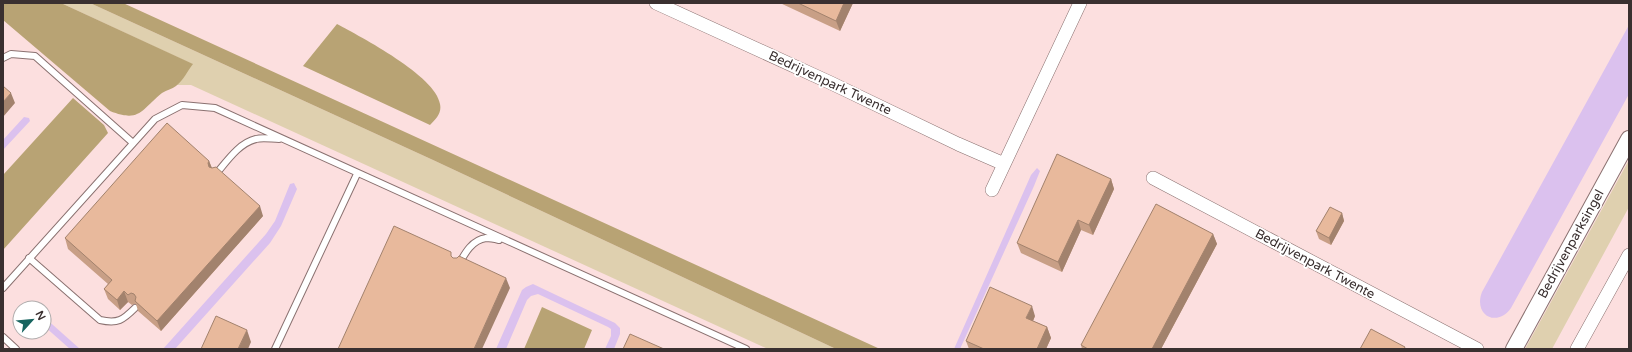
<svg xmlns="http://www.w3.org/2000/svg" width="1632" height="352" viewBox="0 0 1632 352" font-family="'Varela Round',sans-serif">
  <rect width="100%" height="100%" fill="#fcdfdf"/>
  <path fill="#dfd0af" d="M61 3H90L433 160 836 349H768L191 85H177L192 64Z
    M1629 160V207L1552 349H1525Z"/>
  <path fill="#b8a374" d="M3 3H61L193 64C188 70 183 81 176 86 172 89 167 90 162 93 141 110 140 123 110 111L3 20Z
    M90 3H123L880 349H836L433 160Z
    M337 24C361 37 436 76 440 104 442 113 436 119 430 125L303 66Z
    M73 98 104 125 108 133 3 250V175Z
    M542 307 592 330 584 349H524Z"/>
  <path fill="#dbc1ee" d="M1629 25V94L1511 308C1497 328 1473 315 1482 292Z
    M24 117 29 118 30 121 3 150V140Z
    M1037 168 1040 171 1034 186 960 349H954L1031 175Z
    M294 183 297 189 281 226 270 243 175 349H163L266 234 275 221 290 184Z
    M533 284 615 323 620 328V334L614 349H605L611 336V329L608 327 538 294 531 296 527 300 506 349H496L522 290 526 287Z
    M44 317 80 349H70L44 326Z"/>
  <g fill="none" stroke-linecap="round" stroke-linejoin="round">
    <defs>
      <path id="service" d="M3 58 11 54 35 56 133 143
        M216 174C227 161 239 143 256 139 263 137 272 139 279 139
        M29 258 100 320C118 324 123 320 135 308
        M459 264C465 253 472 240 486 238 490 238 495 239 499 240
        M3 288 155 119 182 105 215 108 746 349
        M3 337 16 349
        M275 349 357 174"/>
      <path id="minor" d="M656 3 831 83 958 144 1004 164
        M1153 178 1477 349
        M992 190 1080 3
        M1577 349 1629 255"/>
      <path id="tertiary" d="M1514 349 1629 139"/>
    </defs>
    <use href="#service" stroke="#8a7170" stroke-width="8"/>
    <use href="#minor" stroke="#8a7170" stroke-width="14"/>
    <use href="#tertiary" stroke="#8a7170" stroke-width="18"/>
    <use href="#service" stroke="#fff" stroke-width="6"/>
    <use href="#minor" stroke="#fff" stroke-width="13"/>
    <use href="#tertiary" stroke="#fff" stroke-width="16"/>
  </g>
  <path fill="#c89f86" d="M780 3H853L840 31Z
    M209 161 212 168 263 216 161 331 138 311 136 304H134L132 305 128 302 120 310 108 299 104 289 108 284 68 249 65 238Z
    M1111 179 1114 189 1093 235 1081 230 1062 272 1021 253 1017 243Z
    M1342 213 1344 221 1331 245 1319 239 1316 231Z
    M1213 234 1217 244 1161 349H1082L1081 345Z
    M1035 316 1033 321 1047 327 1051 338 1046 349H969L966 341Z"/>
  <path fill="#a2826d" d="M844 3H853L840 31 836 21Z
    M11 93 15 103 3 117V102Z
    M209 161 213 171 212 174 208 163Z
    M1111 179 1114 189 1093 235 1089 225Z
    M260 206 263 216 161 331 157 321Z
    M1342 213 1344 221 1331 245 1329 238Z
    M1078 220 1081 230 1062 272 1058 262Z
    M1213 234 1217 244 1161 349H1152Z
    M506 278 510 288 482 349H474Z
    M124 291 128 302 120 310 117 300Z
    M1032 306 1035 316 1030 328 1026 318Z
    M1047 327 1051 338 1046 349H1037Z
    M247 330 251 342 248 349H238Z"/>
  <path fill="#e8b99c" stroke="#a2826d" d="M798 3H844L836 21Z
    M3 86 11 93 3 102Z
    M167 123 209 161 208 163 209 167 212 168 216 167 260 206 157 321 135 301 136 297 134 294 131 293 128 295 124 291 117 300 104 289 112 280 65 238Z
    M1057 154 1111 179 1089 225 1078 220 1058 262 1017 243Z
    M1156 204 1213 234 1152 349H1088L1081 345Z
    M1330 207 1342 213 1329 238 1316 231Z
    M394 226 451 252V256L453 258H457L459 256 506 278 474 349H338Z
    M990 287 1032 306 1026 318 1047 327 1037 349H984L966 341Z
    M216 316 247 330 238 349H201Z
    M1371 329 1405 347 1404 349H1360Z
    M630 334 664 349H623Z"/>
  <g text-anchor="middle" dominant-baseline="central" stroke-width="3.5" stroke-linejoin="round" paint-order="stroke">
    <g font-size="13" fill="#3a3030" stroke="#fff">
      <text transform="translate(830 83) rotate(25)">Bedrijvenpark Twente</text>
      <text transform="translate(1571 244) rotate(-61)">Bedrijvenparksingel</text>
      <text transform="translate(1315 264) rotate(28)">Bedrijvenpark Twente</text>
    </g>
  </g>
  <rect width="1632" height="352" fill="none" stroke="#3a3030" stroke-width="8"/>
  <g transform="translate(32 320) rotate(63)"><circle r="19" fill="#ffffff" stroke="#b0acac"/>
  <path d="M0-3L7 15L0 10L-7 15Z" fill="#17645f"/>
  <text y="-6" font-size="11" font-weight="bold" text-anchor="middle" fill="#3a3030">N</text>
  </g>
</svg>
